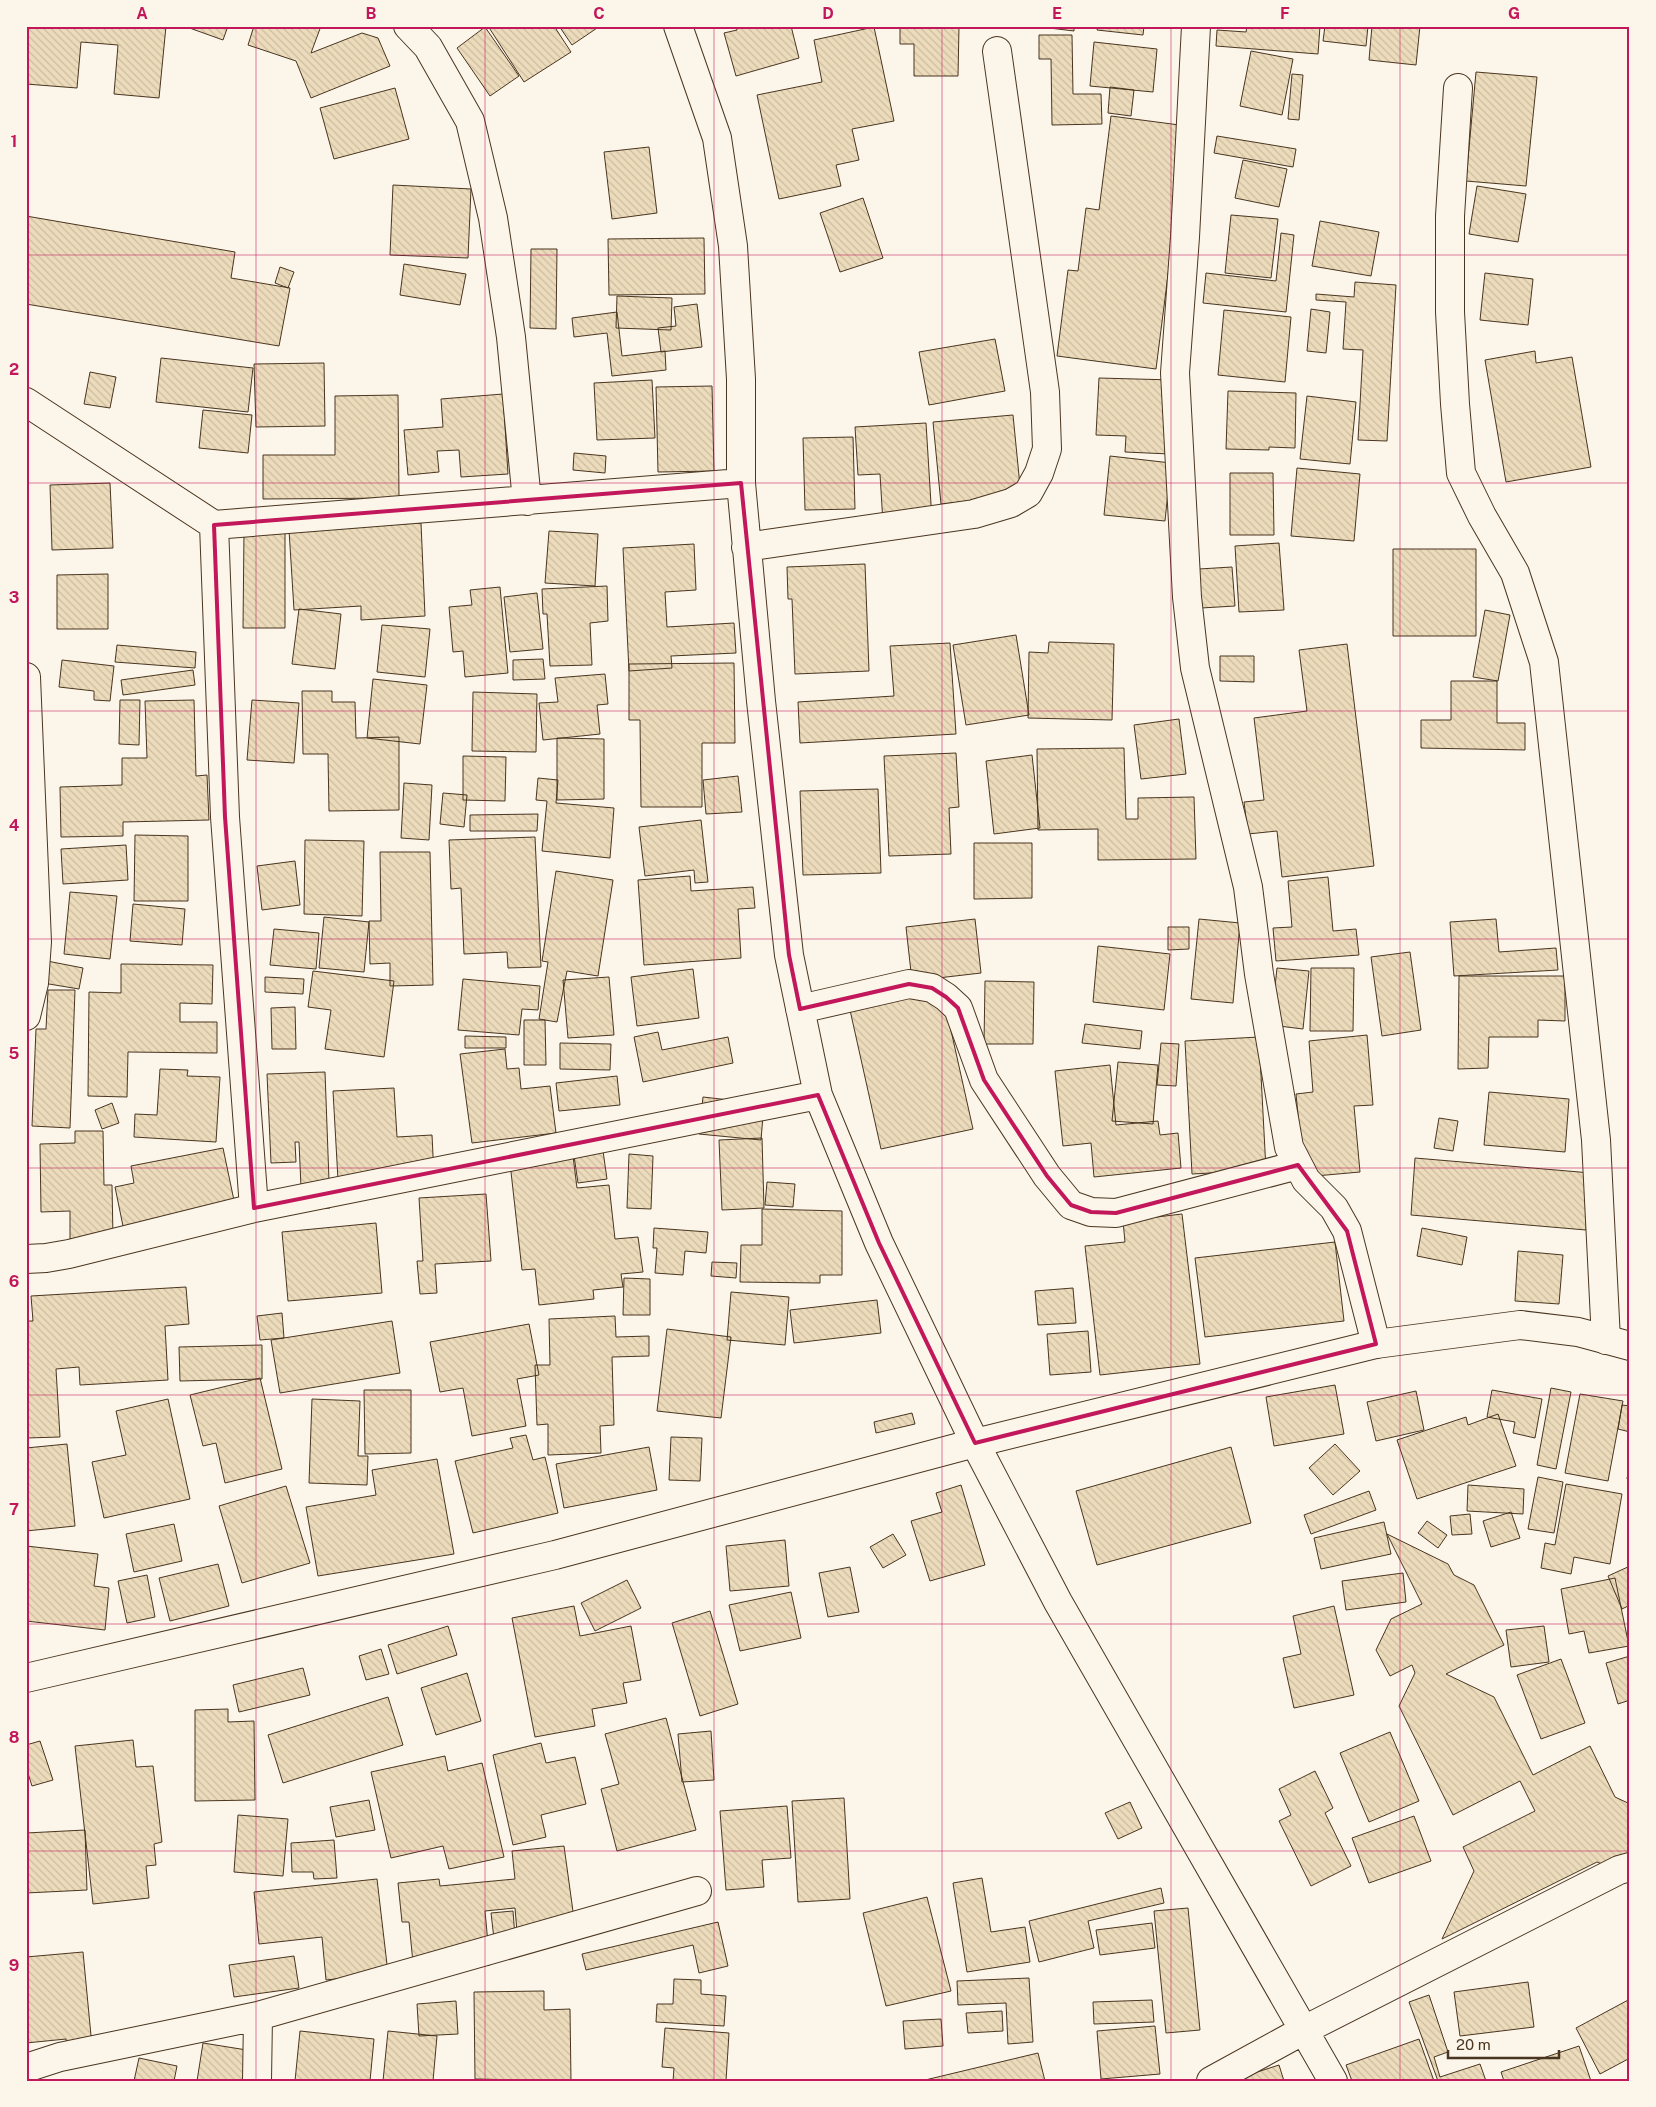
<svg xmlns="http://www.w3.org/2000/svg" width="1656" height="2107" viewBox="0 0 1656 2107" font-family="'Public Sans',sans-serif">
  <defs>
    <pattern id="building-back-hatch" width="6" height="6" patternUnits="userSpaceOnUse" patternTransform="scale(1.25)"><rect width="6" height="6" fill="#ecdcbc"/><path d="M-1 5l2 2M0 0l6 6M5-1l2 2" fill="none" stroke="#ccbda1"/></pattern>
  </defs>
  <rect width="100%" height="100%" fill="#fbf6e9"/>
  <path fill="url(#building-back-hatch)" stroke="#4a3520" d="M26 26H166L159 98 114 94 118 45 81 42 77 88 26 84Z
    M184 26H228L223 40Z
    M254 26H321L311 53 362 33 378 38 390 66 311 98 296 61 248 45Z
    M488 26H554L571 52 524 82Z
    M559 26H600L572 45Z
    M736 26H791L799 58 736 76 724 33 737 30Z
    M900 26H959L958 76H914V44H900Z
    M1033 26H1074V31Z
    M1098 26H1144L1143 35 1097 30Z
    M1247 26H1320L1318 54 1216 46 1217 30 1246 32Z
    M1325 26H1368L1366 46 1323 41Z
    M1372 26H1420L1416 65 1369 60Z
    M485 27 519 76 490 96 457 48Z
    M874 27 894 121 852 129 859 160 836 165 841 186 779 199 757 95 822 82 814 40Z
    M1039 35H1072L1073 94H1101L1102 124 1052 125 1051 59H1039Z
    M1094 42 1157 49 1153 92 1090 86Z
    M1251 51 1293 59 1282 115 1240 106Z
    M1476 72 1537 77 1526 186 1466 181Z
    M1292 74 1303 75 1299 120 1288 119Z
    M1110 87 1134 90 1131 116 1108 113Z
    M395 88 409 139 334 159 320 108Z
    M1111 116 1187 126 1156 369 1057 356 1068 270 1078 271 1086 208 1099 210Z
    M1217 136 1296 149 1293 167 1214 153Z
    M649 147 657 213 612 219 604 152Z
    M1243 160 1287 169 1279 207 1235 198Z
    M393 185 471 189 468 258 390 255Z
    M1477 186 1526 194 1518 242 1469 234Z
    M863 198 883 258 840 272 820 213Z
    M1231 215 1278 219 1271 278 1225 273Z
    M26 216 235 252 231 278 290 288 279 346 26 304Z
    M1320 221 1379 232 1371 276 1312 266Z
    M1281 233 1294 235 1286 312 1203 303 1206 273 1276 281Z
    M704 238 705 294 609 295 608 239Z
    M531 249H557L556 329 530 328Z
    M404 264 466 274 460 305 400 295Z
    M280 267 294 272 288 288 275 283Z
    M1485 273 1533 279 1528 325 1480 320Z
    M1355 282 1396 285 1387 441 1358 440 1363 350 1343 349 1346 302 1316 300V294L1354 297Z
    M617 296 672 298 671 330 616 328Z
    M697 304 702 347 661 352 658 328 676 326 674 307Z
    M1311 309 1330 312 1326 353 1307 351Z
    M1224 310 1291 317 1285 382 1218 375Z
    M617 312 622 356 665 351 666 370 612 376 607 333 574 337 572 318Z
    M995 339 1005 391 929 405 919 352Z
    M1535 351 1536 363 1572 357 1591 467 1506 482 1485 360Z
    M161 358 253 368 248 412 156 402Z
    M324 363 325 426 256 427 254 364Z
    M90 372 116 377 110 408 84 404Z
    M1099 378 1173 380 1170 454 1125 452 1126 436 1096 435Z
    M652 380 655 438 597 440 594 383Z
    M712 386 714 471 658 472 656 387Z
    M1228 391 1296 393 1295 448 1269 447V450L1226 449Z
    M503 394 508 474 461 477 459 450 437 451 439 472 408 475 404 430 443 427 441 399Z
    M398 395 399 498 263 499V455H335V396Z
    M1307 396 1356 402 1350 464 1300 459Z
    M203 410 252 415 248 453 199 448Z
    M1013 415 1021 496 941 504 933 422Z
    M926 423 932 520 883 523 880 474 858 475 855 427Z
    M853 437 855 509 805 510 803 438Z
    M574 453 606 456 605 473 573 470Z
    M1110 456 1171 463 1165 521 1104 515Z
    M1297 468 1360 474 1354 541 1291 536Z
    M1230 473H1273L1274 535H1230Z
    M110 483 113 548 52 550 50 485Z
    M421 523 425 616 361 620V606L294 610 289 530Z
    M244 531H285V628H243Z
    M549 531 598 534 595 586 545 583Z
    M1279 543 1284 610 1239 612 1235 546Z
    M694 544 696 590 665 592 667 627 734 623 736 653 671 656 672 668 629 671 623 548Z
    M1393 549H1476V636H1393Z
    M865 564 869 671 795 674 792 599H788L787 567Z
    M1232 567 1235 606 1201 608 1199 569Z
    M108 574V629H57V575Z
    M607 586 608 621 590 623 592 665 550 666 547 614H543L542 589Z
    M500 587 508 673 465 677 463 651 453 652 449 607 472 605 470 590Z
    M537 593 543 649 510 652 504 597Z
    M299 609 341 614 335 669 292 664Z
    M1485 610 1510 615 1498 681 1473 677Z
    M382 625 430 629 425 677 377 672Z
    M1016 635 1029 715 966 725 953 645Z
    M1049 642 1114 644 1112 720 1028 718 1029 652 1048 653Z
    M950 643 956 734 800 743 798 702 894 696 890 646Z
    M1347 644 1374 866 1282 877 1277 831 1248 834 1244 802 1264 800 1254 718 1307 711 1299 650Z
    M117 645 196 652 195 668 115 662Z
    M1220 656H1254V682L1220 681Z
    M543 659 545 679 513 680V660Z
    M62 660 114 666 110 701 94 700V691L59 687Z
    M734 663 735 743H702V807H641L640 720H629V664Z
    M193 670 195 685 123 695 121 680Z
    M605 674 608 704 597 705 600 734 543 740 539 703 558 702 555 678Z
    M373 679 427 685 420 744 367 738Z
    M1451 681H1497V723H1525V750L1421 748V720H1451Z
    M302 691H332V702H355L356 738 399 737V810L329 811 328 754H303Z
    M473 692 537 694 536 752 472 751Z
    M120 700H140L139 745 119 744Z
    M194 700 196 776 207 775 209 820 123 822V836L61 837 60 787 122 785V758H147L145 701Z
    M252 700 299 703 294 763 247 760Z
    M1179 719 1186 774 1141 779 1134 725Z
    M557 738 604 739V799L557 800Z
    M1124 748 1126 819H1138V798L1194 797 1196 859 1098 860V829L1038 830 1037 749Z
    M956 753 959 807 949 808 951 854 889 856 884 756Z
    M1032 755 1040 828 994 834 986 761Z
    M463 756 506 757 505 801 463 800Z
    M738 776 742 812 706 814 703 780Z
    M538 778 558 780 556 803 614 808 610 858 542 851 547 801 536 800Z
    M404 783 432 785 429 840 401 838Z
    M878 789 881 873 803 875 800 791Z
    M443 793 467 795 464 827 440 824Z
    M538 814 537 831H470V815Z
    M701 820 708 882 695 883 694 870 645 876 639 827Z
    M135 835 188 836V901H134Z
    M535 837 541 967 508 968 507 952 464 954 461 888 451 889 449 840Z
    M305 840 364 841 362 916 304 914Z
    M974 843H1032V898L974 899Z
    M126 845 128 880 63 884 61 849Z
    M380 852H430L433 985 390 986V963L370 964 369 921H381Z
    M295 861 300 905 262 910 257 866Z
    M556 871 613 880 598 976 567 971 557 1022 539 1019 548 962 542 961Z
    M690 876 691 891 753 887 755 908 738 909 741 958 644 965 638 880Z
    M1328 877 1333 931 1356 929 1359 955 1276 961 1273 928 1292 927 1288 881Z
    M70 892 117 896 110 959 64 954Z
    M133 904 185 909 182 945 130 941Z
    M324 917 369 922 364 972 319 968Z
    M975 919 981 973 912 981 906 927Z
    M1199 919 1240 923 1233 1003 1191 999Z
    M1496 919 1499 952 1556 948 1558 970 1454 976 1450 922Z
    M1168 927H1189V949L1168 950Z
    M274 929 319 933 316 969 270 965Z
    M1098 946 1170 954 1164 1010 1093 1002Z
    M1410 952 1421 1030 1382 1036 1371 957Z
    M47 961 83 968 79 989 43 983Z
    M121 964 213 965 212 1004 180 1003V1022H217V1053L128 1052 127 1097 88 1096 89 992 121 993Z
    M1277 968 1309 971 1303 1029 1271 1025Z
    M1311 968H1354L1353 1031H1310Z
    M693 969 699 1018 637 1026 631 977Z
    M313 971 394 981 384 1057 325 1049 331 1010 308 1007Z
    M1459 976H1565V1021L1538 1020V1037H1489L1488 1068 1458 1069Z
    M265 977 304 979 303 994 265 992Z
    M609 977 614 1035 568 1038 563 980Z
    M463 979 540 986 538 1010 522 1009 519 1035 458 1030Z
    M985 981 1034 982 1033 1044H984Z
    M48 990H75L70 1128 32 1126 36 1029H46Z
    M942 990 973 1129 881 1149 850 1010Z
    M295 1007 296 1049H272L271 1008Z
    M524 1020H545L546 1065H524Z
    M1085 1024 1142 1031 1140 1049 1082 1043Z
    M658 1032 662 1050 728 1037 733 1063 643 1082 634 1037Z
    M1367 1035 1373 1105 1354 1106 1360 1172 1304 1177 1296 1094 1313 1092 1309 1041Z
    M465 1036 506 1037V1048H465Z
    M1259 1037 1266 1170 1192 1174 1185 1041Z
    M560 1043 611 1044 610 1070 560 1069Z
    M1161 1043 1179 1044 1176 1086 1157 1085Z
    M505 1049 507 1069 519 1068 521 1089 550 1086 556 1133 472 1143 460 1054Z
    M1118 1062 1158 1065 1153 1124 1112 1121Z
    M1110 1065 1116 1125 1158 1121 1160 1135 1178 1133 1181 1168 1094 1177 1091 1143 1063 1146 1055 1071Z
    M160 1069 188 1070 187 1076 220 1077 216 1142 134 1137 135 1114 157 1115Z
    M325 1072 330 1208 302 1210 299 1142H295L296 1162 271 1163 267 1074Z
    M617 1076 620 1105 559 1111 556 1083Z
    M394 1088 397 1137 432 1135 434 1176 338 1180 333 1091Z
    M1489 1092 1569 1099 1565 1152 1484 1145Z
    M703 1097 764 1104 761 1140 699 1134Z
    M112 1103 119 1123 102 1129 95 1110Z
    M1439 1118 1458 1121 1453 1151 1434 1148Z
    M75 1131H103L104 1185H112L113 1238 70 1239V1211L41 1212 40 1144 75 1143Z
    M762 1138 764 1208 722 1210 719 1140Z
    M223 1148 236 1210 124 1231 115 1187 134 1183 131 1166Z
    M603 1151 607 1179 578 1183 574 1156Z
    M629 1154 653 1156 651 1209 627 1208Z
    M573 1156 577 1188 609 1185 615 1239 638 1237 643 1272 621 1274 623 1287 593 1290 594 1299 539 1305 535 1269 522 1270 510 1163Z
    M1415 1158 1591 1173 1586 1230 1411 1215Z
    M767 1182 795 1184 793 1207 765 1205Z
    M486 1194 491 1261 435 1264 437 1293 420 1294 417 1261H423L419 1198Z
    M762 1209 842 1211V1275H820V1283L740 1282 741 1245H762Z
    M1182 1214 1200 1364 1100 1375 1085 1246 1125 1242 1123 1221Z
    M376 1223 382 1293 288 1301 282 1232Z
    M654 1228 708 1232 706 1253 685 1251 683 1275 655 1273 657 1248H653Z
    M1422 1228 1467 1237 1462 1265 1417 1256Z
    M1335 1242 1344 1321 1205 1337 1195 1258Z
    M1518 1251 1563 1255 1559 1304 1515 1301Z
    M712 1262 737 1263 736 1278 711 1276Z
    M624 1278 650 1279V1315H623Z
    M186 1287 189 1324 165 1326 168 1380 80 1385 79 1367 56 1369 60 1437 26 1438V1321H33L31 1296Z
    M1073 1288 1076 1323 1038 1325 1035 1291Z
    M731 1292 789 1297 785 1345 727 1340Z
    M877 1300 881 1333 794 1343 790 1310Z
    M282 1313 284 1338 260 1340 257 1316Z
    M615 1316 616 1337 649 1336V1356L612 1357 614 1425 600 1426 601 1453 548 1455V1424L537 1425 535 1365H550L549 1319Z
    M392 1321 400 1373 280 1393 271 1340Z
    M529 1324 539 1375 517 1379 526 1426 472 1436 463 1388 440 1392 430 1342Z
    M667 1329 731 1337 721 1418 657 1411Z
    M1088 1331 1091 1372 1050 1375 1047 1334Z
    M262 1345V1379L180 1381 179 1347Z
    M260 1378 282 1469 225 1483 216 1443 203 1446 190 1395Z
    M1335 1385 1344 1434 1274 1446 1266 1397Z
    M1551 1388 1571 1392 1556 1469 1537 1465Z
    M364 1390H411V1453L365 1454Z
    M1492 1390 1542 1399 1535 1438 1513 1433 1515 1422 1487 1417Z
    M1416 1391 1424 1430 1376 1441 1367 1402Z
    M1580 1394 1623 1401 1608 1481 1565 1473Z
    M168 1399 190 1499 104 1518 92 1462 126 1455 116 1411Z
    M312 1399 360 1401 358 1456H368L367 1485 309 1483Z
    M1622 1405 1630 1406V1432L1618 1429Z
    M912 1413 915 1424 876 1433 874 1422Z
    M1498 1414 1516 1466 1417 1499 1397 1440 1466 1417 1468 1425Z
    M526 1435 533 1460 545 1457 558 1513 473 1533 455 1461 513 1448 510 1438Z
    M671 1437 702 1438 700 1481 669 1480Z
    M67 1444 75 1526 26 1531V1448Z
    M1335 1444 1360 1471 1333 1495 1309 1468Z
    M649 1447 657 1490 564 1508 556 1464Z
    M1231 1447 1251 1523 1097 1565 1076 1491Z
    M437 1459 454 1554 318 1576 306 1507 376 1495 372 1470Z
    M1630 1462V1479H1627Z
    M1538 1477 1563 1482 1554 1533 1528 1529Z
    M1566 1484 1622 1494 1610 1564 1574 1557 1571 1574 1541 1568 1545 1543 1555 1545Z
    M961 1485 985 1565 930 1581 911 1521 942 1512 936 1493Z
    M1468 1485 1524 1489 1523 1514 1467 1511Z
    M286 1486 310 1563 242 1583 219 1506Z
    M1369 1491 1376 1510 1311 1534 1304 1515Z
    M1511 1512 1520 1538 1491 1547 1483 1521Z
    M1470 1514 1472 1534 1452 1535 1450 1516Z
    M1427 1521 1447 1535 1438 1548 1418 1533Z
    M1384 1522 1391 1554 1321 1569 1314 1538Z
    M174 1524 182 1561 134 1572 126 1534Z
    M893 1534 906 1555 883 1568 870 1547Z
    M1387 1534 1448 1564 1454 1575 1474 1585 1504 1645 1446 1674 1494 1697 1533 1775 1590 1746 1615 1797 1630 1804V1866L1618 1871 1597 1862 1442 1939 1474 1871 1463 1847 1535 1811 1520 1781 1453 1815 1399 1706 1415 1673 1412 1665 1390 1676 1376 1650 1391 1619 1422 1604Z
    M785 1540 789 1586 730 1591 726 1546Z
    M26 1546 98 1554 94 1586 109 1588 105 1630 26 1621Z
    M218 1564 229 1606 170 1621 159 1578Z
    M1630 1566V1605L1622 1609 1608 1576Z
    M850 1567 859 1612 828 1617 819 1573Z
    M1403 1573 1406 1602 1346 1610 1342 1581Z
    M147 1575 155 1617 127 1623 118 1581Z
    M1615 1578 1629 1646 1589 1653 1584 1631 1569 1634 1561 1589Z
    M627 1580 641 1608 595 1631 581 1603Z
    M791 1592 801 1638 740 1651 729 1605Z
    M574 1606 580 1636 631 1626 641 1680 623 1683 627 1703 592 1709 595 1726 535 1737 512 1618Z
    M1334 1606 1354 1695 1294 1708 1283 1658 1301 1654 1293 1616Z
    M710 1611 738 1704 700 1716 672 1623Z
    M448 1626 457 1655 397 1674 388 1645Z
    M1544 1626 1549 1662 1511 1667 1506 1630Z
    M381 1649 389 1674 366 1680 359 1656Z
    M1630 1656V1700L1618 1704 1606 1663Z
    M1561 1659 1585 1723 1541 1739 1517 1675Z
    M303 1668 310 1695 239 1712 233 1685Z
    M467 1673 481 1721 436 1735 421 1688Z
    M388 1697 403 1745 283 1783 268 1735Z
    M228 1709V1722L254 1721 255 1800 195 1801V1710Z
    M666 1718 696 1830 617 1851 601 1789 619 1784 605 1734Z
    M711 1731 714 1780 682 1782 678 1734Z
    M1390 1732 1419 1801 1369 1822 1340 1753Z
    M133 1740 136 1767 153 1766 162 1842 154 1844 156 1865 146 1866 149 1898 93 1904 75 1746Z
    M40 1741 53 1780 32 1786 26 1767V1745Z
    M541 1743 546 1763 575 1757 586 1804 541 1815 546 1837 513 1845 493 1755Z
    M445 1756 448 1771 482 1763 504 1857 449 1869 443 1846 391 1858 371 1772Z
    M1315 1771 1333 1808 1325 1813 1351 1866 1311 1886 1279 1821 1291 1815 1279 1789Z
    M844 1798 850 1899 798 1902 792 1801Z
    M369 1800 375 1830 336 1837 330 1807Z
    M1130 1802 1142 1828 1118 1839 1105 1813Z
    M787 1806 791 1858 762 1860 764 1887 726 1890 720 1811Z
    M238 1815 288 1819 283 1876 234 1872Z
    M1414 1816 1431 1861 1369 1883 1352 1838Z
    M85 1830 87 1890 26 1893V1833Z
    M334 1840 337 1878 314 1879 313 1872H292L291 1843Z
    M564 1846 575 1926 517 1932 515 1908 485 1911 490 1965 414 1973 409 1922H402L398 1883 439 1879 440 1886 515 1879 512 1851Z
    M982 1878 991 1932 1025 1927 1030 1962 967 1972 953 1883Z
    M377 1879 388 1973 326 1980 322 1937 259 1944 254 1892Z
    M1161 1888 1164 1903 1088 1921 1094 1948 1039 1962 1029 1921Z
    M927 1897 951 1991 886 2006 863 1913Z
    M1188 1908 1200 2030 1166 2033 1154 1911Z
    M513 1911 515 1937 494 1939 491 1913Z
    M718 1922 728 1966 699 1973 693 1945 586 1970 582 1954Z
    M1152 1923 1155 1948 1100 1955 1096 1930Z
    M83 1952 92 2046 67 2049 66 2039 26 2043V1957Z
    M294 1956 299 1988 234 1997 229 1965Z
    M1029 1978 1033 2042 1008 2044 1006 2003 958 2005 957 1981Z
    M674 1979 701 1980V1994L726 1996 724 2026 656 2022 657 2004H673Z
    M1528 1982 1534 2027 1460 2036 1454 1992Z
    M544 1991V2010L570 2009 571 2081 475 2079 474 1992Z
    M1429 1995 1448 2052 1434 2057 1440 2077 1480 2064 1486 2081H1438L1409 2002Z
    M1630 1999V2058L1600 2074 1576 2028Z
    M1152 2000 1154 2022 1094 2024 1093 2002Z
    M456 2001 458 2034 419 2036 417 2004Z
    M1002 2011 1003 2031 968 2033 966 2013Z
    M941 2019 943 2046 905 2049 903 2021Z
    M1155 2026 1160 2074 1101 2079 1097 2031Z
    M665 2028 729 2033 726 2081H673L674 2068 662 2067Z
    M300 2031 374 2039 370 2081H295Z
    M388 2031 437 2036 433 2081H383Z
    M1419 2039 1434 2081H1352L1346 2065Z
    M203 2043 253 2051 249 2081H197Z
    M1579 2046 1591 2081H1504L1501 2072Z
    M1038 2053 1045 2081H921Z
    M139 2058 177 2066 174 2081H134Z
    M1279 2065 1284 2081H1246L1245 2076Z"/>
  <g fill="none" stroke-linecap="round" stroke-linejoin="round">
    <defs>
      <path id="minor" d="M408 26 428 47 470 121 493 218 511 337 527 501
        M678 26 717 138 733 246 741 379V483L761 701 789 955 818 1095 879 1243 975 1443 1058 1602 1333 2081
        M1196 26 1185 237 1175 373 1187 597 1195 668 1248 887 1259 974 1289 1147 1306 1180 1334 1208 1347 1231 1376 1344
        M1458 88 1450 216V312L1455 404 1461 473 1482 516 1515 573 1544 662 1596 1140 1606 1340
        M26 402 214 525 741 483
        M214 525 225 817 254 1208
        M746 547 974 514 1011 503 1028 493 1039 473 1047 449 1045 392 997 51
        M26 677 37 942 34 983 26 1016
        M800 1009 909 984 932 988 946 997 958 1008 984 1080 1047 1176 1071 1205 1091 1212 1116 1213 1298 1165
        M26 1259 46 1258 69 1254 254 1208 818 1095
        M26 2068 60 2057 258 2016 697 1891
        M257 2081 258 2016
        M1211 2081 1304 2030 1619 1870 1630 1867"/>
      <path id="tertiary" d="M26 1678 555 1555 975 1443 1376 1344 1520 1325 1578 1332 1630 1346"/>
    </defs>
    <use href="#minor" stroke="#4a3520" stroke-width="30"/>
    <use href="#tertiary" stroke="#4a3520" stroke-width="30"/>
    <use href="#minor" stroke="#fbf6e9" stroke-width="28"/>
    <use href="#tertiary" stroke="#fbf6e9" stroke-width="28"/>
  </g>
  <path fill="none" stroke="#c2185b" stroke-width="4" stroke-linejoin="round" d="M741 483 789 955 800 1009 909 984 932 988 946 997 958 1008 984 1080 1047 1176 1071 1205 1091 1212 1116 1213 1298 1165 1347 1231 1376 1344 975 1443 879 1243 818 1095 254 1208 225 817 214 525Z"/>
  <path fill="none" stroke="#c2185b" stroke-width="1" stroke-opacity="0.55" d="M256 26V2081M485 26V2081M714 26V2081M942 26V2081M1171 26V2081M1400 26V2081M26 255H1630M26 483H1630M26 711H1630M26 939H1630M26 1168H1630M26 1395H1630M26 1624H1630M26 1851H1630"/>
  <rect width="1656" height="2107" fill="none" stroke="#fbf6e9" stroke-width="55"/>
  <path d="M1448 2050v8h111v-8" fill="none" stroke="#4a3520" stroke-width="2.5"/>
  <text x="1456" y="2050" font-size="15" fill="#4a3520" stroke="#fbf6e9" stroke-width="4" paint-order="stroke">20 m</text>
  <rect x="28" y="28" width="1600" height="2052" fill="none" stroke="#c2185b" stroke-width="2"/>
  <g font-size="16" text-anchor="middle" font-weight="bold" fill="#c2185b">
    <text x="142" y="19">A</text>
    <text x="371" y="19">B</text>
    <text x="599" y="19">C</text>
    <text x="828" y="19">D</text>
    <text x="1057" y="19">E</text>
    <text x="1285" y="19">F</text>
    <text x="1514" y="19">G</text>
    <text x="14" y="147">1</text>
    <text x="14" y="375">2</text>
    <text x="14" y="603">3</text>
    <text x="14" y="831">4</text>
    <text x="14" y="1059">5</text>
    <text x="14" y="1287">6</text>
    <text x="14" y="1515">7</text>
    <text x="14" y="1743">8</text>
    <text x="14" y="1971">9</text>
  </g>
</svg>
